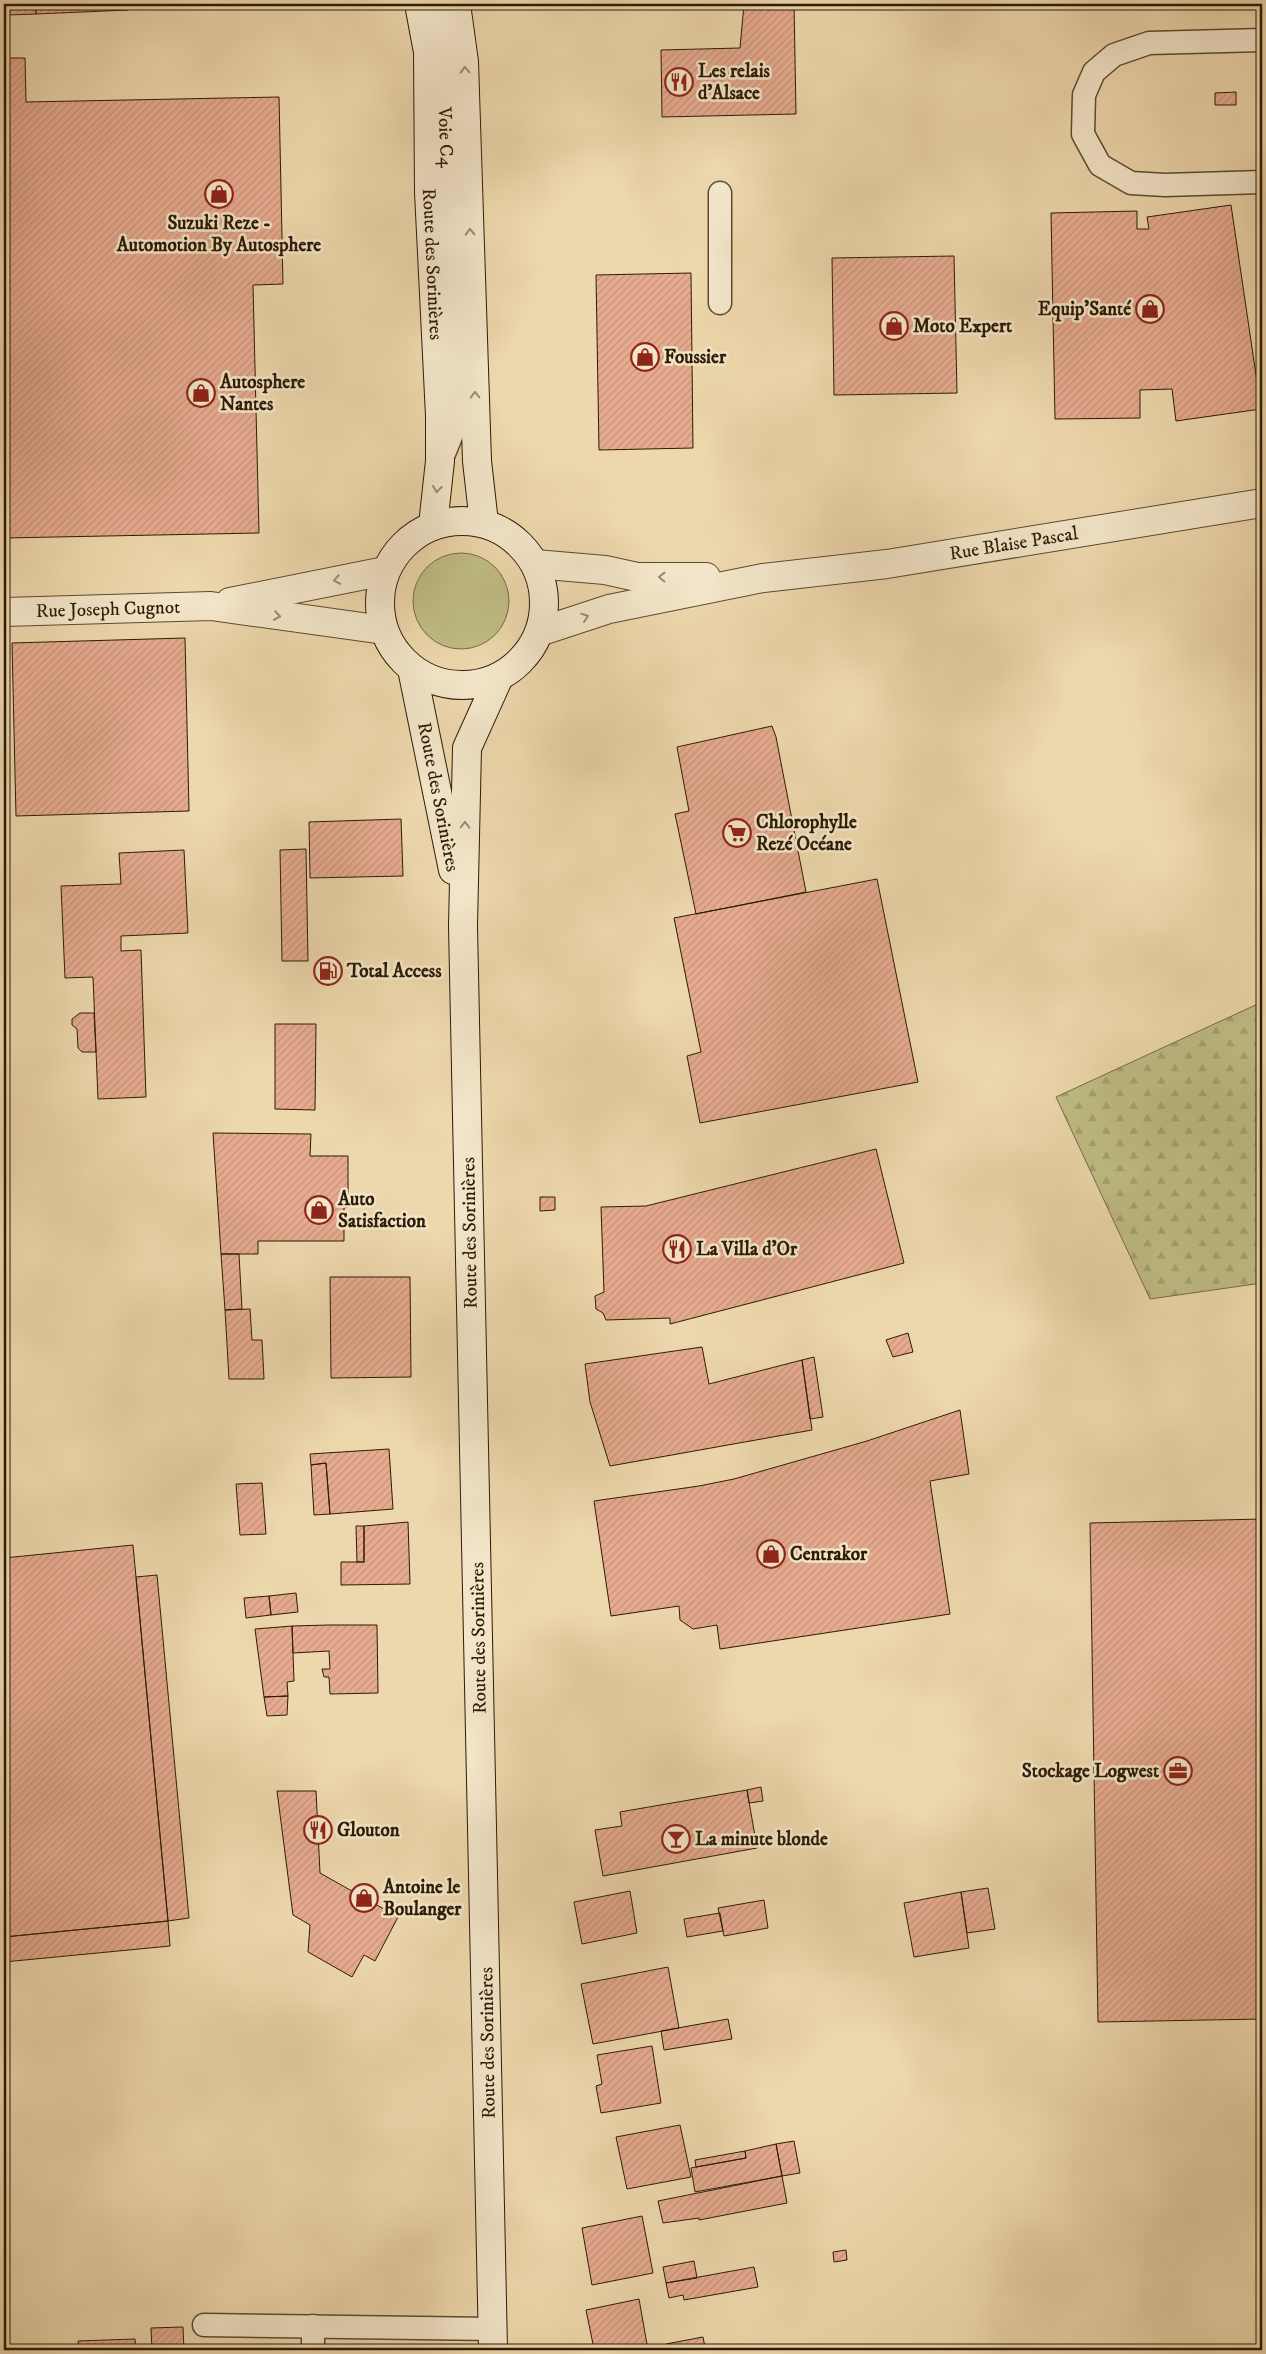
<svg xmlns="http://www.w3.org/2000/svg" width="1266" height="2354" viewBox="0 0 1266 2354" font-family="'IM FELL DW Pica',serif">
  <defs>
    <pattern id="forest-firs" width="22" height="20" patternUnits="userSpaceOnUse" patternTransform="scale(1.25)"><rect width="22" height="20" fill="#bfbc84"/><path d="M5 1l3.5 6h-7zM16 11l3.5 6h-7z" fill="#a4a170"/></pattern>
    <pattern id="building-hatch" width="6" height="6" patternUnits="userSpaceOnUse" patternTransform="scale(1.25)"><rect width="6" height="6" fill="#e7ab90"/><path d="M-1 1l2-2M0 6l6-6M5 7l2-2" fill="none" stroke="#c6937b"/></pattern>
  </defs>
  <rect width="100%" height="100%" fill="#edd7ac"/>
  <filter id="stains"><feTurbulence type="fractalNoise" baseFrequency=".004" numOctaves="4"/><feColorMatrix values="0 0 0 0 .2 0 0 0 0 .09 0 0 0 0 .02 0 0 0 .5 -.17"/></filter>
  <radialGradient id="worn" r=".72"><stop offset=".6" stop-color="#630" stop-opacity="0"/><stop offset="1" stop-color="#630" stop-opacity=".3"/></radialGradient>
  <path fill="#bfbc84" stroke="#766c44" d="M413 601a48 48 0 1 1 96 0a48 48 0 1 1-96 0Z"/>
  <path fill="url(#forest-firs)" stroke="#766c44" d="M1262 1002V1283L1150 1299 1056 1097Z"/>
  <path fill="url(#building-hatch)" stroke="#2c1b05" d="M7 4H36V14L8 15Z
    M36 4H128V10L36 14Z
    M744 4H794L796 114 662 117 661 50 740 48Z
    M4 58H25L26 102 279 97 283 284 253 285 259 533 4 538Z
    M1236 92V105H1215V93Z
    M1231 205 1261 409 1176 421 1172 389 1140 390V418L1055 419 1051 213 1137 211V229H1149L1147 217Z
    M954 256 957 393 834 395 832 258Z
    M691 273 693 448 599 450 596 275Z
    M185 638 189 811 16 816 12 643Z
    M772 726 776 737 806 892 696 914 675 814 689 811 677 747Z
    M401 819 403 876 310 878 309 822Z
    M306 849 308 961H282L280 850Z
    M184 850 188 933 121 936V951L141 950 146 1097 98 1099 93 977 65 978 61 886 121 884 119 853Z
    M877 879 918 1082 700 1123 687 1056 701 1052 674 918Z
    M80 1013H94L96 1052H82L78 1048 77 1029 72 1025V1019Z
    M275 1024H316L315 1110 275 1109Z
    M213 1133 311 1134 310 1156H348V1207L344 1208V1241H258V1254H221Z
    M876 1149 904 1263 670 1324V1318L606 1320 603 1313 596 1309 595 1296 604 1292 601 1207 646 1206Z
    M540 1197H555V1210L540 1211Z
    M221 1254H239L242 1309 225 1310Z
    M330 1277H410L411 1377 331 1378Z
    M250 1309 252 1340H262L264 1379H229L225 1310Z
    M908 1333 913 1352 893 1357 886 1340Z
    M702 1347 709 1384 802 1360 812 1430 610 1466 590 1402 585 1364Z
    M814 1357 823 1417 810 1419 802 1360Z
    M960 1410 969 1474 930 1481 950 1614 720 1649 717 1625 693 1629 680 1620 679 1606 611 1616 594 1501 699 1486 734 1479 867 1441Z
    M389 1449 393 1509 330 1514 326 1463 311 1465 310 1454Z
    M326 1463 330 1514 314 1515 311 1465Z
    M262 1483 266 1534 240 1535 236 1484Z
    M1262 1519V2019L1098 2022 1090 1523Z
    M408 1522 410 1584 341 1585V1562H364V1526Z
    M356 1526H364V1562H357Z
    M133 1545 168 1921 4 1937V1558Z
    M157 1575 189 1918 168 1921 136 1577Z
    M296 1593 298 1612 271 1615 269 1596Z
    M269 1596 271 1615 246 1618 244 1598Z
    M329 1625H377L378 1693 330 1694 329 1677H324L322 1669H330L329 1651 293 1653 292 1626Z
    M292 1626 294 1681 287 1682 288 1696 264 1697 255 1629Z
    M288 1696 287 1715 267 1716 264 1697Z
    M761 1787 763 1801 749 1803 747 1790Z
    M747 1790 757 1848 603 1876 595 1830 622 1826 620 1812Z
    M277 1791H316L320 1873 398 1917 375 1961 364 1955 352 1977 308 1952 310 1925 293 1915Z
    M988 1888 995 1929 967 1933 961 1892Z
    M630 1891 637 1933 582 1944 574 1902Z
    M961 1892 969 1948 914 1957 904 1903Z
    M764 1900 768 1928 724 1936 718 1908Z
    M720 1913 723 1931 687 1937 684 1919Z
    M168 1921 170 1946 4 1962V1937Z
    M668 1967 679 2028 593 2044 581 1984Z
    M728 2019 732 2039 664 2050 661 2031Z
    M652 2046 661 2103 601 2113 596 2086 602 2084 597 2055Z
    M680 2125 691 2177 627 2189 616 2137Z
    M794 2141 800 2173 782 2176 776 2144Z
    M776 2144 782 2176 695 2192 691 2168 746 2158 745 2151Z
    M745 2151 746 2158 696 2167 695 2160Z
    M782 2176 787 2203 699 2220V2218L663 2223 658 2201Z
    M642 2216 653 2273 592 2285 582 2228Z
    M846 2250 847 2260 834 2262 833 2252Z
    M694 2261 697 2278 666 2283 663 2267Z
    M754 2267 758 2287 684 2300 683 2295 669 2298 666 2283Z
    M639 2299 648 2350 594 2349 586 2310Z
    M183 2327 184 2350H200H152L151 2328Z
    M703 2337 705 2347 718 2344 719 2350H666V2344Z
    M135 2339 136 2350H79L78 2341Z"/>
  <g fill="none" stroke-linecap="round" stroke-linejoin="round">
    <defs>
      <g id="lane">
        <path id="s1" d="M435 4 442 45 457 422 443 456"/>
        <path d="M1262 40 1149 43 1114 55 1094 72 1084 95 1083 134 1100 165 1131 183 1165 185 1262 182"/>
        <path d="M720 193V303"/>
        <path d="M204 2325 493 2329"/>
        <path d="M313 2326V2350"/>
      </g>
      <g id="street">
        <path d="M535 564 605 570 637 577H706"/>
        <path d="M230 602 385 571"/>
        <path id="s2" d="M4 612 211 606 384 630"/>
        <path id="s3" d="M539 632 609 609 763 578 887 564 1262 503"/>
      </g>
      <g id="secondary">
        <path id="s4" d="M419 4 428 52 429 192 440 416V461L433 525"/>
        <path d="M456 4 464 62 477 461 484 523"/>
        <circle cx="462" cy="603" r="82"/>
        <path d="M412 669 453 870"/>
        <path d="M493 2350 463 926 467 748 499 677"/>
      </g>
    </defs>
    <use href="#lane" stroke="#5c4a2f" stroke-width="25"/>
    <use href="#street" stroke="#5c4a2f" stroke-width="30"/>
    <use href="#secondary" stroke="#2c1b05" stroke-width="30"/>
    <use href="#lane" stroke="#f3e5c9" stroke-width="22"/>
    <use href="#street" stroke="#f3e5c9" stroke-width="28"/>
    <use href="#secondary" stroke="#f3e5c9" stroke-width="28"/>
  </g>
  <defs><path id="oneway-chevron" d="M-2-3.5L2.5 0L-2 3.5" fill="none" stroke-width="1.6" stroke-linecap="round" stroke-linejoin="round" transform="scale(1.25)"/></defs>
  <g stroke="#998a71">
    <use href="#oneway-chevron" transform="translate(465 70) rotate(-92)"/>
    <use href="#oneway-chevron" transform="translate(470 232) rotate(-92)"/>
    <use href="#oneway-chevron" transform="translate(475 395) rotate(-92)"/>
    <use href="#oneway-chevron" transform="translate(437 489) rotate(97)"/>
    <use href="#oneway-chevron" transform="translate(662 577) rotate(-179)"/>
    <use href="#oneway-chevron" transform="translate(337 580) rotate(169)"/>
    <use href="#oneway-chevron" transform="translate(277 616) rotate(8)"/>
    <use href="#oneway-chevron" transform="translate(585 617) rotate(-19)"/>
    <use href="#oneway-chevron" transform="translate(465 825) rotate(-89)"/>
  </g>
  <defs>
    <symbol id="restaurant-ring" viewBox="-11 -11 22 22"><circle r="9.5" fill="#f3e5c9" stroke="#8f2418" stroke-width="1.5"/><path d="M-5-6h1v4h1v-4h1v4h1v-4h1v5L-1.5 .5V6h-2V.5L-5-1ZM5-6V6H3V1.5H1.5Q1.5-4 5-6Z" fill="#8f2418"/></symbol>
    <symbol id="shop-ring" viewBox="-11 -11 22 22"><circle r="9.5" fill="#f3e5c9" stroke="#8f2418" stroke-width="1.5"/><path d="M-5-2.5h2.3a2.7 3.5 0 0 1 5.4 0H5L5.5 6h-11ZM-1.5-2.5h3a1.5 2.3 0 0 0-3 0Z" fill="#8f2418"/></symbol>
    <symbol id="supermarket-ring" viewBox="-11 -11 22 22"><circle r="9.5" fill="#f3e5c9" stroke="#8f2418" stroke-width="1.5"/><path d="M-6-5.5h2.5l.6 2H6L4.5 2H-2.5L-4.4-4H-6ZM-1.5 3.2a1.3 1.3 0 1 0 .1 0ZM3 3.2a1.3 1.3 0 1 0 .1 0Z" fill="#8f2418"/></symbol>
    <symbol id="fuel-ring" viewBox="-11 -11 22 22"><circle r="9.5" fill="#f3e5c9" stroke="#8f2418" stroke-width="1.5"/><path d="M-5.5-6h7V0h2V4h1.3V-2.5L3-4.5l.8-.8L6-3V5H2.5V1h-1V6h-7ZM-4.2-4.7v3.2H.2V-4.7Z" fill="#8f2418"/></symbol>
    <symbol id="office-ring" viewBox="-11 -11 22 22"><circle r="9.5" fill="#f3e5c9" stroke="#8f2418" stroke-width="1.5"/><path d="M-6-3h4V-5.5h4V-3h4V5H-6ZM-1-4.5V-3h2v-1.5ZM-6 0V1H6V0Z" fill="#8f2418"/></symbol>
    <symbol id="bar-ring" viewBox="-11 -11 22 22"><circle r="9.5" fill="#f3e5c9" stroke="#8f2418" stroke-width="1.5"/><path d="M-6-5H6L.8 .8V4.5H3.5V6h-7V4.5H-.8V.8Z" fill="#8f2418"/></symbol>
  </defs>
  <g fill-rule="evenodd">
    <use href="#restaurant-ring" x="663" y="66" width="32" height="32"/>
    <use href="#shop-ring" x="203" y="178" width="32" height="32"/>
    <use href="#shop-ring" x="1134" y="293" width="32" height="32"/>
    <use href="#shop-ring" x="878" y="310" width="32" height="32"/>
    <use href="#shop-ring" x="629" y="341" width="32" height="32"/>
    <use href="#shop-ring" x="185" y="377" width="32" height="32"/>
    <use href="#supermarket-ring" x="721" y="817" width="32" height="32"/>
    <use href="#fuel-ring" x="312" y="955" width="32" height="32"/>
    <use href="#shop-ring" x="303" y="1194" width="32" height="32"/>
    <use href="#restaurant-ring" x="661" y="1233" width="32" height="32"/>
    <use href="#shop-ring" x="755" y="1538" width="32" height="32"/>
    <use href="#office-ring" x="1162" y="1755" width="32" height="32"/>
    <use href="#restaurant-ring" x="302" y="1814" width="32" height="32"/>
    <use href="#bar-ring" x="660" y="1823" width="32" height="32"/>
    <use href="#shop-ring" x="348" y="1882" width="32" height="32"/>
  </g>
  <g text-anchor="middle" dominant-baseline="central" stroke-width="5" stroke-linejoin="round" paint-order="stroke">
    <g font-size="19" font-weight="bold" fill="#2c1b05" stroke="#f3e5c9" text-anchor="start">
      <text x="698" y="71">Les relais<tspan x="698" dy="22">d'Alsace</tspan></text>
      <text x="219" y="223" text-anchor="middle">Suzuki Reze -<tspan x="219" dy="22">Automotion By Autosphere</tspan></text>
      <text x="1131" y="309" text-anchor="end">Equip'Santé</text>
      <text x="913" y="326">Moto Expert</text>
      <text x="664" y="357">Foussier</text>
      <text x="220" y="382">Autosphere<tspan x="220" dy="22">Nantes</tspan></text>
      <text x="756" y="822">Chlorophylle<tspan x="756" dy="22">Rezé Océane</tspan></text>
      <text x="347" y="971">Total Access</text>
      <text x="338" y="1199">Auto<tspan x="338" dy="22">Satisfaction</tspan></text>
      <text x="696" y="1249">La Villa d'Or</text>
      <text x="790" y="1554">Centrakor</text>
      <text x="1159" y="1771" text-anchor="end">Stockage Logwest</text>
      <text x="337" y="1830">Glouton</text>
      <text x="695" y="1839">La minute blonde</text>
      <text x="383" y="1887">Antoine le<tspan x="383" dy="22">Boulanger</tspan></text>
    </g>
    <g font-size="19" fill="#2c1b05" stroke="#f3e5c9">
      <text stroke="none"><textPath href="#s1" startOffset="134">Voie C4</textPath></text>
      <text stroke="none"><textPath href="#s4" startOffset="261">Route des Sorinières</textPath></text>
      <text stroke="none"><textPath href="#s3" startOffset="484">Rue Blaise Pascal</textPath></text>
      <text stroke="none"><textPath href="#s2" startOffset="104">Rue Joseph Cugnot</textPath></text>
      <text transform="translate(438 797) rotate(79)">Route des Sorinières</text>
      <text transform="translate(470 1233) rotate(-91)">Route des Sorinières</text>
      <text transform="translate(479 1638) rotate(-91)">Route des Sorinières</text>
      <text transform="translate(488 2043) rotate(-91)">Route des Sorinières</text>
    </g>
  </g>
  <rect width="1266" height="2354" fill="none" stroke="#edd7ac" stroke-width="20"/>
  <rect x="5" y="5" width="1256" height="2344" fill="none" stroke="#2c1b05" stroke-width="2.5"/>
  <rect x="10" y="10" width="1246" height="2334" fill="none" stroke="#2c1b05"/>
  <rect width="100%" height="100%" filter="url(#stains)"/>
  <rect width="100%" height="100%" fill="url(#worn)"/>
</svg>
